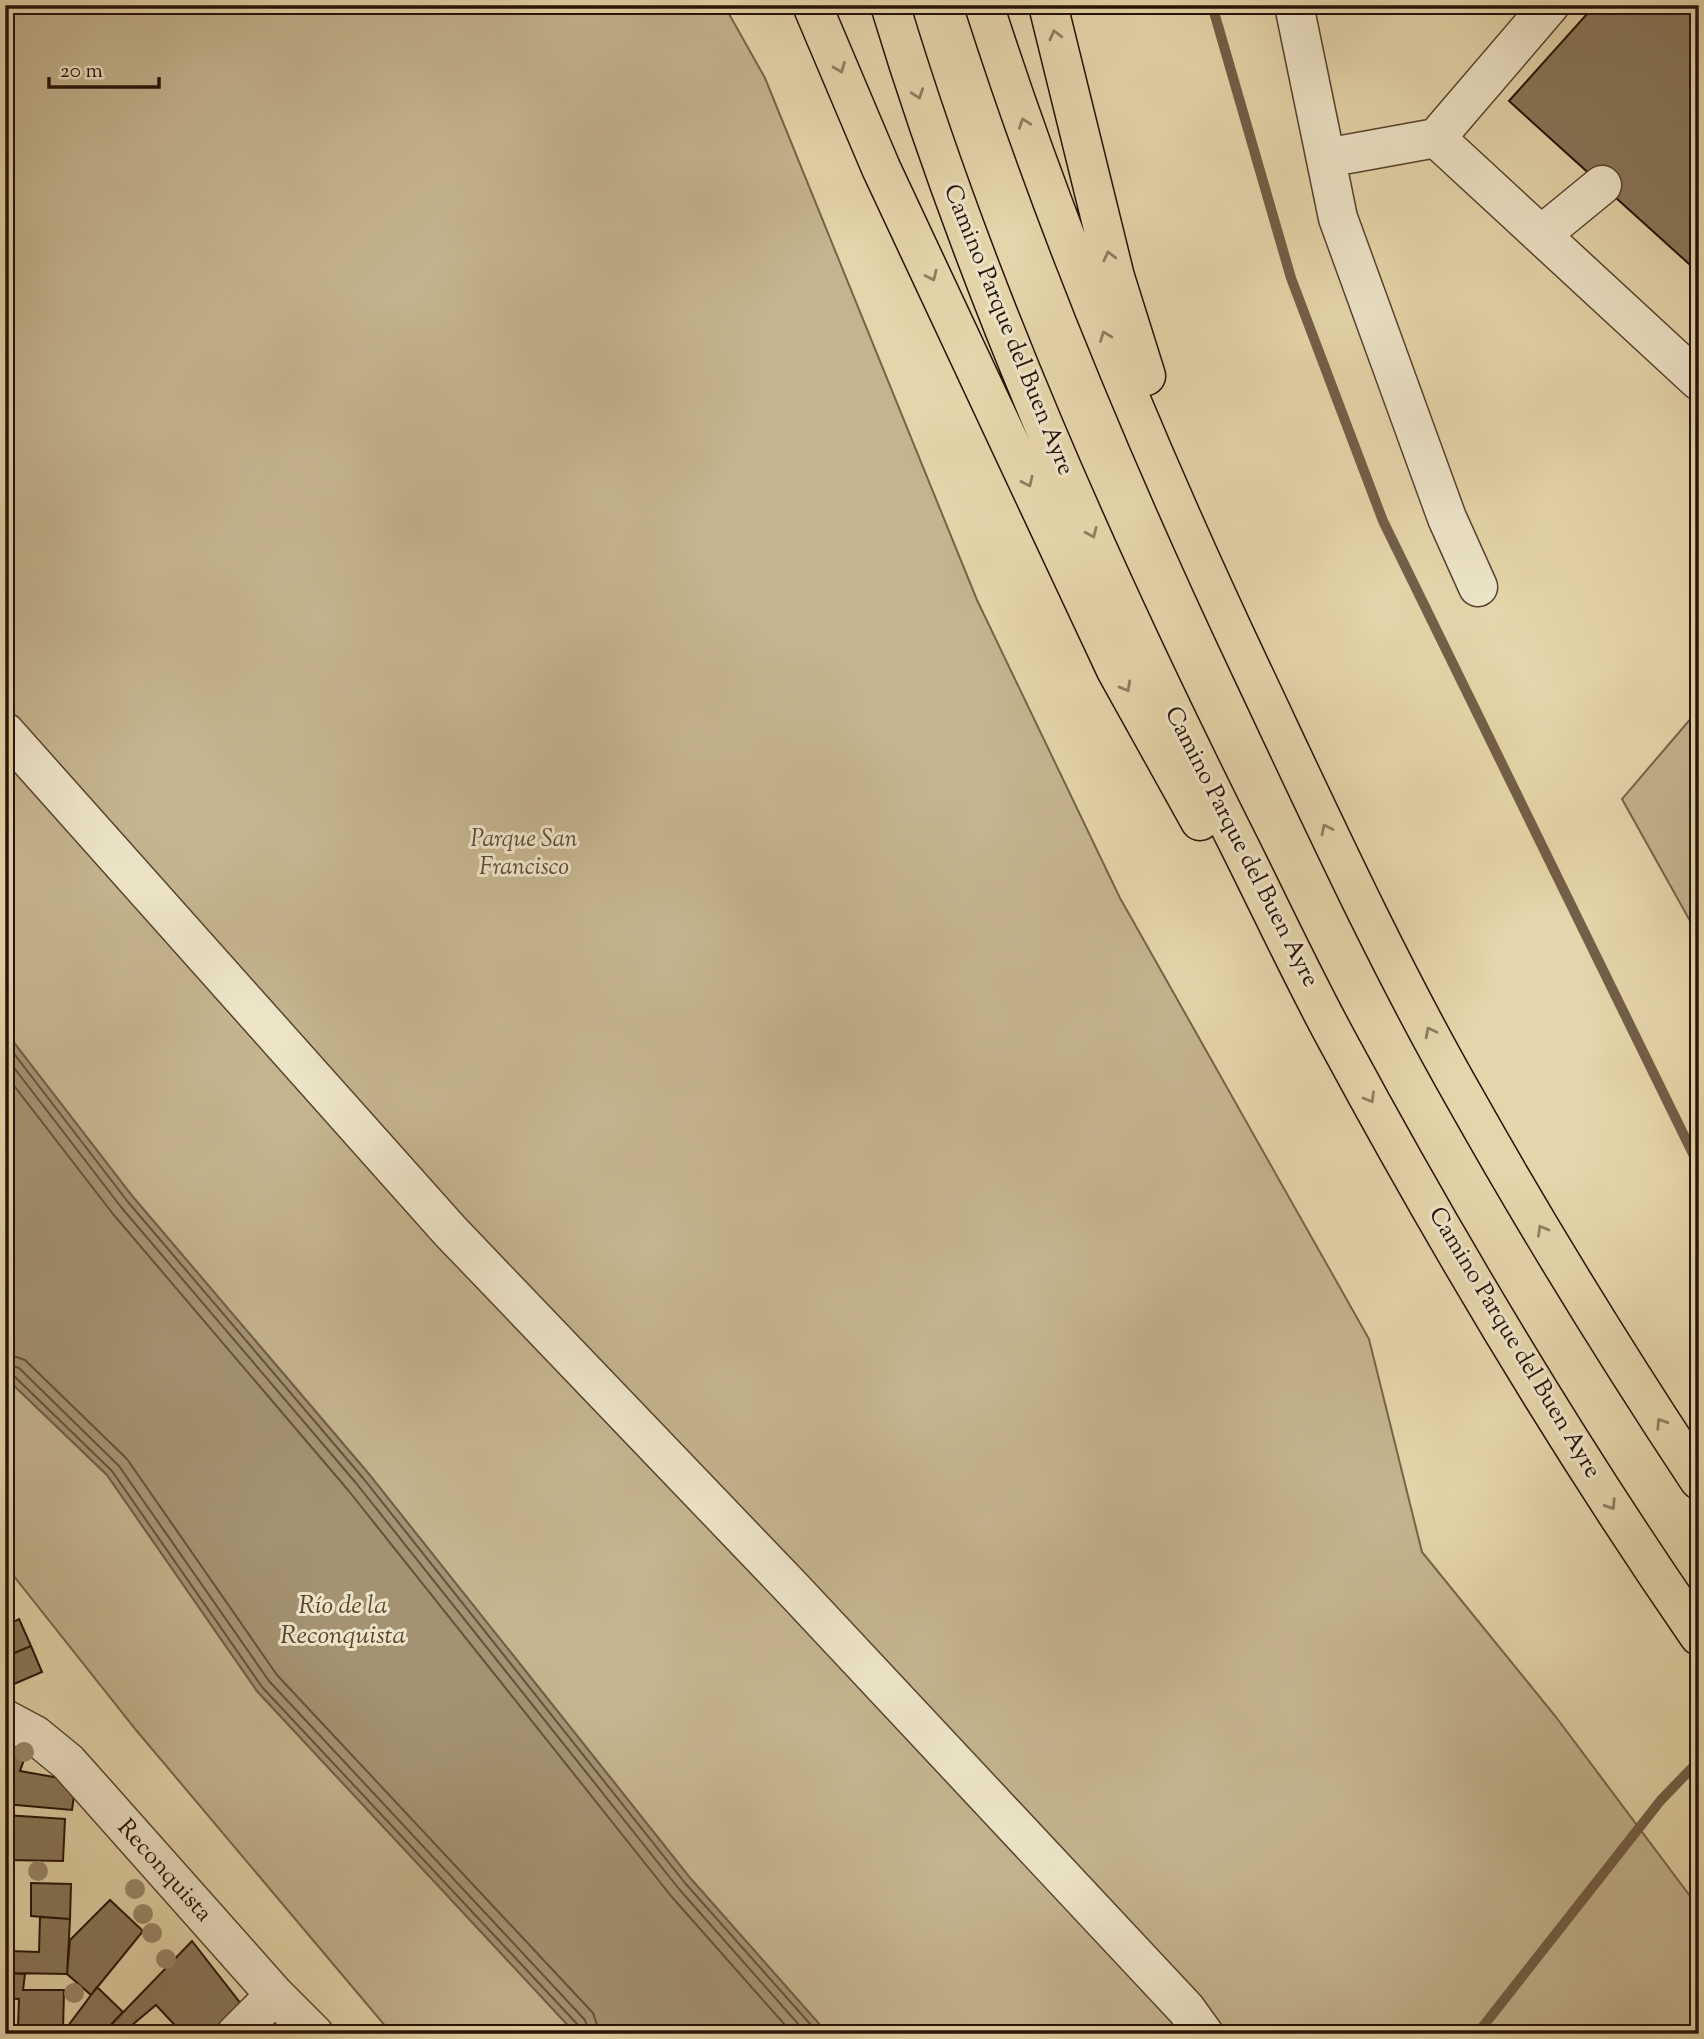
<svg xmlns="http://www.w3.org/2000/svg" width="1704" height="2039" viewBox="0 0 1704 2039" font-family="'Sorts Mill Goudy',serif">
  <rect width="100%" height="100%" fill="#e4d6aa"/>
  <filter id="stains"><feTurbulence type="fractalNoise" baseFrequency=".00286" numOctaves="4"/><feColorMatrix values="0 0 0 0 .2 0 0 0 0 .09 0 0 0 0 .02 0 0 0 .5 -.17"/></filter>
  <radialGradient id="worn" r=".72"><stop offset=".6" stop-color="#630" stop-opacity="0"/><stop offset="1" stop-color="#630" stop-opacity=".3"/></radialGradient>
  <path fill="#c4b58e" stroke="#75644a" stroke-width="2" d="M5 5H724L765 78 977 600 1120 898 1369 1339 1422 1552 1556 1717 1699 1908V2034H828L691 1879 368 1473 133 1197 5 1031Z
    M1699 709V937L1622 799Z
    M5 1377 107 1475 257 1691 576 2034H392L136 1730 5 1565Z"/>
  <path fill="#a39372" stroke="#715f47" stroke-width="2" d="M5 1031 133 1197 368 1473 691 1879 828 2034H576L257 1691 107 1475 5 1377Z"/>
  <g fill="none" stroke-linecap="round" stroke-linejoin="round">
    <path stroke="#64523c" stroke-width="2" d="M5 1042 128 1202 363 1478 685 1883 819 2034
      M5 1056 121 1207 356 1483 679 1889 807 2034
      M5 1074 113 1214 348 1490 671 1896 793 2034
      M5 1353 25 1360 127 1459 277 1675 593 2013 600 2034
      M5 1364 19 1368 119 1466 269 1681 585 2020 590 2034
      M5 1373 13 1375 112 1471 262 1687 579 2026 581 2034"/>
    <path stroke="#715f47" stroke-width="10" d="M1212 5 1291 278 1383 521 1699 1166
      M1477 2034 1661 1800 1692 1768"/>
  </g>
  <path fill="#89785b" stroke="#261206" stroke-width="2" d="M1595 5H1699V273L1509 101Z
    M19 1619 31 1646 5 1657V1626Z
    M31 1646 42 1672 7 1687 5 1657Z
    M5 1743 11 1745 9 1753 25 1757 20 1771 76 1781 72 1810 5 1804Z
    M5 1815 65 1819 63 1861 8 1860Z
    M31 1883 71 1884 70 1919 31 1916Z
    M110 1900 143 1931 91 1995 67 1974 70 1940Z
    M40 1917 70 1919 67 1974 11 1973 10 1951 39 1952Z
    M192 1941 241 2004 215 2034H183L156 2005 125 2031H105Z
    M5 1973 25 1974 23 1990H64L63 2030 18 2028 19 1999 5 1998Z
    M97 1987 123 2012 105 2031 65 2030Z
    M22 2027 70 2030V2034H22Z
    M70 2030 125 2031 135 2034H70Z"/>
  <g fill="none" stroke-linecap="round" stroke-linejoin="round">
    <defs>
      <path id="minor" d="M1294 5 1338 218 1447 518 1478 587
        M1436 138 1699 381
        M1326 158 1436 138 1550 5
        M1541 235 1602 185
        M5 732 450 1231 792 1588 1186 2009 1204 2034
        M5 1719 35 1735 68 1762 275 1995 314 2034
        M236 2034 275 1995"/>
      <path id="highway" d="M812 5 881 168 1116 670 1200 821
        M890 5C976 289 1098 562 1230 827 1266 898 1299 970 1337 1040 1447 1244 1567 1445 1699 1636
        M984 5C1057 233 1150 455 1252 671 1320 815 1387 962 1466 1100 1539 1230 1617 1356 1699 1480
        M1048 5 1115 277 1146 376"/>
    </defs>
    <use href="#minor" stroke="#56432f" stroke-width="41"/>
    <use href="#highway" stroke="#261206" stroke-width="41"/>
    <use href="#minor" stroke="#ede4c8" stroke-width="38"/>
    <use href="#highway" stroke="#e4d6aa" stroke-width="38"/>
  </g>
  <g fill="#9a8a6a">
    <circle cx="24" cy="1752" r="10"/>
    <circle cx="38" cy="1871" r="10"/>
    <circle cx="135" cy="1889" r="10"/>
    <circle cx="143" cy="1914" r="10"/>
    <circle cx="152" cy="1933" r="10"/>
    <circle cx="166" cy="1959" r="10"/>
    <circle cx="74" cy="1993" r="10"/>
  </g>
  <defs><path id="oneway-chevron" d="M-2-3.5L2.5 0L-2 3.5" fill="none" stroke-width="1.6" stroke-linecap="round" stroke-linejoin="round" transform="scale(1.75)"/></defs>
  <g stroke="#8e7e60">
    <use href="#oneway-chevron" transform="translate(1055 35) rotate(-104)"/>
    <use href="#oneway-chevron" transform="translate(840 68) rotate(68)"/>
    <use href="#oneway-chevron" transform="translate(918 94) rotate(71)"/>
    <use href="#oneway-chevron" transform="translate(1024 123) rotate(-109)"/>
    <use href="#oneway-chevron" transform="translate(1109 256) rotate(-104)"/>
    <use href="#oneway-chevron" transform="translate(932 276) rotate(65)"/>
    <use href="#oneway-chevron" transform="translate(1105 336) rotate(-111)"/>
    <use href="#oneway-chevron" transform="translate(1028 482) rotate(65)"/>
    <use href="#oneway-chevron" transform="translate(1092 533) rotate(66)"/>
    <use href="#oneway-chevron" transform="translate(1126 687) rotate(61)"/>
    <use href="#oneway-chevron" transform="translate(1326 829) rotate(-116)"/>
    <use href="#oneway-chevron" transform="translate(1430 1032) rotate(-117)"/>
    <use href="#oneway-chevron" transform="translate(1370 1098) rotate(60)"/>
    <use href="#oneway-chevron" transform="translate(1542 1230) rotate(-120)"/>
    <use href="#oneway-chevron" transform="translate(1661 1423) rotate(-123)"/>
    <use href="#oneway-chevron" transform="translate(1611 1505) rotate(57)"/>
  </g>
  <g text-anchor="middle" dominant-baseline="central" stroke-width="6" stroke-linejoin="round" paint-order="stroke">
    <g font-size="24" fill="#261206" stroke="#ede4c8">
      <text transform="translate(1008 330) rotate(68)">Camino Parque del Buen Ayre</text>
      <text transform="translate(1241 847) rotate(63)">Camino Parque del Buen Ayre</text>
      <text transform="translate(1514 1343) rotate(59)">Camino Parque del Buen Ayre</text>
      <text transform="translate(164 1871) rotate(48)">Reconquista</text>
    </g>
    <g font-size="24" font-style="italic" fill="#5d4b36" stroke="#ede4c8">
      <text x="524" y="840">Parque San<tspan x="524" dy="28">Francisco</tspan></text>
    </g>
    <g font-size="26" font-style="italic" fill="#584631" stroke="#ede4c8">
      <text x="343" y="1606">Río de la<tspan x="343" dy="30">Reconquista</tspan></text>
    </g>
  </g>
  <rect width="1704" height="2039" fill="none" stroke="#e4d6aa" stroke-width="28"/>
  <rect x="7" y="7" width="1690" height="2025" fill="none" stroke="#261206" stroke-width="3.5"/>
  <rect x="14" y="14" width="1676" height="2011" fill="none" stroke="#261206" stroke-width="2"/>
  <path d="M49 77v10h110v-10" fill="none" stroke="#261206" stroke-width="3.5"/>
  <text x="60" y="77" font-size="21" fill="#261206" stroke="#ede4c8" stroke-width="5" paint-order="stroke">20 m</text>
  <rect width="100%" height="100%" filter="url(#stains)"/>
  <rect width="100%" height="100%" fill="url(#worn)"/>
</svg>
